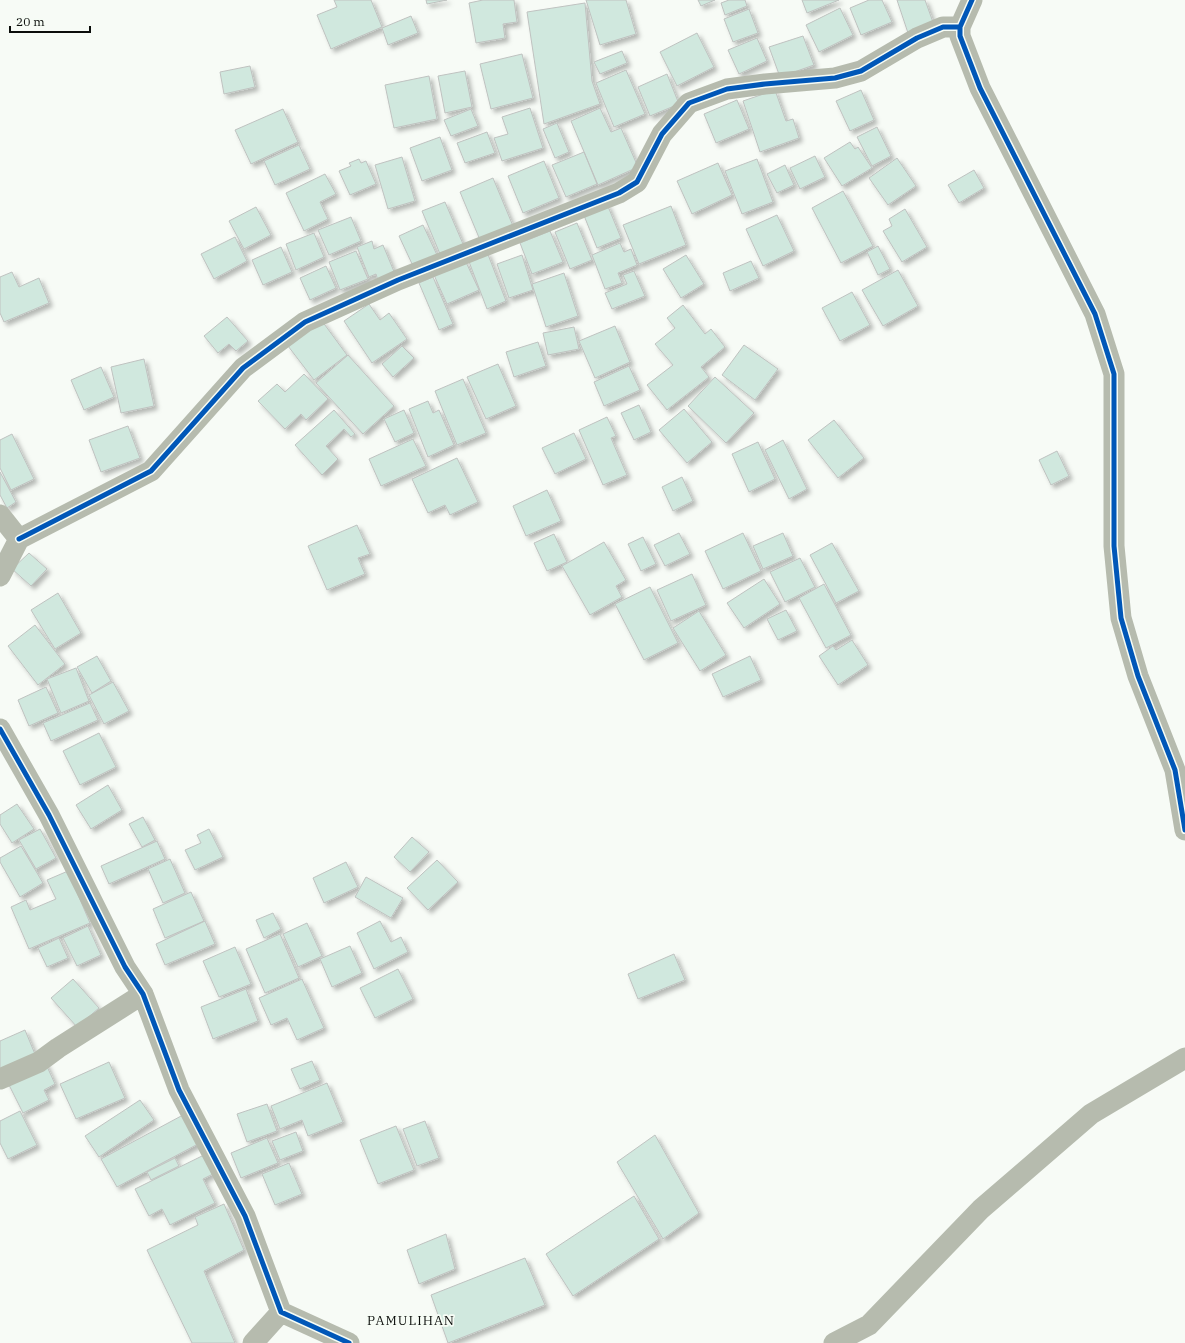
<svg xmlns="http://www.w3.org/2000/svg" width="1185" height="1343" viewBox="0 0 1185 1343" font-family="'IBM Plex Serif',serif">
  <defs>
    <filter id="shadow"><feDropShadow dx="3.5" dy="3.5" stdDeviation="2" flood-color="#0004"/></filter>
  </defs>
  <rect width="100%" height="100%" fill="#f7fbf6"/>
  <path fill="#d0e8de" stroke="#bfc2c0" filter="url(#shadow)" d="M334 0H371L382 27 331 49 317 15 337 7Z
    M426 0H447L427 4Z
    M483 0H514L517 22 503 24 505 38 476 43 469 3Z
    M586 0H626L636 34 600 45Z
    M698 0H715L701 6Z
    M729 0H745L747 6 725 15 721 3Z
    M802 0H839L807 13Z
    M869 0H882L892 22 861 35 850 8Z
    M897 0H925L934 25 908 33Z
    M585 3 592 81 600 104 544 124 527 12Z
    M840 8 853 35 819 52 806 25Z
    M749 9 758 33 733 42 724 19Z
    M411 16 418 33 388 45 382 28Z
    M697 33 714 67 677 86 660 52Z
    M803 36 814 65 780 77 769 47Z
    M757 38 767 61 739 74 728 50Z
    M622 51 627 63 600 74 594 62Z
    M522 54 533 98 491 109 480 64Z
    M250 66 255 87 224 94 220 72Z
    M626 70 645 114 614 127 596 83Z
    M465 71 472 107 445 113 438 76Z
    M667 74 679 104 650 116 638 87Z
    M429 76 437 119 394 128 385 85Z
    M775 90 786 121 793 119 799 138 760 152 743 101Z
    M861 90 874 120 850 131 836 101Z
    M737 100 749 129 716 143 704 114Z
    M530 108 543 148 502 161 494 138 508 134 502 117Z
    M600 108 611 132 621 128 638 167 598 185 571 121Z
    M283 109 298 142 251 164 235 130Z
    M471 109 478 126 451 136 444 120Z
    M557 123 569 152 555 158 543 129Z
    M877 127 891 156 872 166 857 137Z
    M487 132 495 153 465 163 457 143Z
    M440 137 452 170 422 181 410 148Z
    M850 142 855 149 858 147 872 168 842 186 824 158Z
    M299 145 310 169 275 185 264 161Z
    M584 152 597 184 566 197 552 165Z
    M815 156 825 177 800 189 790 168Z
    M402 157 415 201 388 209 375 165Z
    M897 158 916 186 888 205 869 178Z
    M359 159 361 163 366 161 376 184 350 195 339 171 351 166 349 163Z
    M757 159 773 202 742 214 725 171Z
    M544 161 559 198 523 213 508 176Z
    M718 163 732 195 692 214 677 181Z
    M785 165 794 185 777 193 767 174Z
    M974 170 984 188 959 203 948 185Z
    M325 174 336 194 320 202 328 219 304 231 286 193Z
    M493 178 513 226 480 240 460 192Z
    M843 191 873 246 841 263 812 208Z
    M445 202 463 244 440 254 422 211Z
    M607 204 621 238 597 248 583 213Z
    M671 206 686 245 639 264 623 225Z
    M256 207 271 235 244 249 229 221Z
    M905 209 927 247 902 262 883 231 892 226 889 219Z
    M777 215 794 251 763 266 746 229Z
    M351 217 361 241 329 255 318 230Z
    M577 223 592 260 570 269 555 232Z
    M423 225 437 255 413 266 399 236Z
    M550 231 563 262 532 274 520 243Z
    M314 233 324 257 296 270 286 244Z
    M235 237 247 261 214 279 201 254Z
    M372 241 374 249 383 245 395 274 378 281 376 274 369 277 357 247Z
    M620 243 624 252 631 249 637 265 618 273 622 283 605 289 592 255Z
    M878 246 890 269 878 275 867 252Z
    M281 247 292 272 263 285 252 260Z
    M356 251 368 279 340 290 329 262Z
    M487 252 506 301 487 309 468 259Z
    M522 255 533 290 509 298 497 264Z
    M686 255 704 284 681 298 663 269Z
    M465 260 479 290 447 304 434 275Z
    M751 261 759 278 730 291 723 273Z
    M326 266 336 288 310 300 300 278Z
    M898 270 918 306 883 326 862 290Z
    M634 271 645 296 612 309 605 293 627 284 623 275Z
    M12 272 19 287 39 278 49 303 4 322 0 313V277Z
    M564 273 578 316 546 327 532 284Z
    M433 277 453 324 439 330 419 283Z
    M852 292 870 325 840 341 822 308Z
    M369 304 380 320 389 313 407 339 372 363 344 321Z
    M683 305 705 334 711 329 725 347 701 367 709 377 667 410 647 385 673 365 655 344 675 328 667 318Z
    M227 317 248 341 236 351 229 344 218 353 204 336Z
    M322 321 347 355 314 380 288 346Z
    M615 326 630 362 595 378 579 341Z
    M574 327 579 349 548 355 543 333Z
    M538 342 546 366 514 377 506 352Z
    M744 345 778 369 755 400 722 375Z
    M402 346 414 358 393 377 382 364Z
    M348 355 394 406 363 434 316 383Z
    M144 359 154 406 121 413 111 367Z
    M498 364 516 406 486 419 467 377Z
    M629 366 640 390 604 406 594 382Z
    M101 367 114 397 84 410 71 380Z
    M304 374 328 399 306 420 301 414 285 429 258 401 277 384 285 392Z
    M715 377 754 413 726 443 688 406Z
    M463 379 486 433 457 445 435 391Z
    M428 401 433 413 439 410 454 445 428 457 409 409Z
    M639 405 651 432 634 440 621 413Z
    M684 409 712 442 687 463 659 430Z
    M334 410 355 434 351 437 344 429 326 446 338 459 322 475 295 445Z
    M404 410 414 433 395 442 384 419Z
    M607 417 616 436 611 438 627 475 603 485 579 430Z
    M834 420 864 458 838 478 808 440Z
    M128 426 140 458 101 472 89 440Z
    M574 433 586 459 555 474 542 448Z
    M12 434 34 479 11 490 0 468V440Z
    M413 439 426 466 381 486 369 459Z
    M783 440 807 489 789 499 765 450Z
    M758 442 775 479 749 492 732 454Z
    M1057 451 1069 476 1051 485 1039 460Z
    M457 458 478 502 450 515 445 505 428 513 412 479Z
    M0 472 16 502 7 508 0 495Z
    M682 477 693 501 673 511 662 487Z
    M547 490 561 521 526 536 513 506Z
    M357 525 370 554 358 558 365 574 327 590 308 546Z
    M679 533 690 554 665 566 654 545Z
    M743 533 761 571 723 589 705 551Z
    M783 533 793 556 763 569 753 546Z
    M554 534 567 562 547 571 534 543Z
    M643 537 656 564 641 571 628 544Z
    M604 542 626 580 616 586 622 597 590 615 562 566Z
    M832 543 859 591 836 603 810 555Z
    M29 553 47 569 31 586 12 569Z
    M800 558 815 587 785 602 770 572Z
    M692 574 706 605 671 621 657 590Z
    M764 579 780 604 744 628 727 603Z
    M824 584 851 635 826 648 799 598Z
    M650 587 678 643 644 660 615 604Z
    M58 593 81 633 55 649 31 610Z
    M786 610 797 631 778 640 767 619Z
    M699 611 726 655 700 671 673 628Z
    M35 625 65 664 38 685 8 646Z
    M852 640 868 665 838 685 819 656 833 646 836 650Z
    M97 656 111 681 92 693 77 667Z
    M750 656 761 680 723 697 712 674Z
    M76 668 89 701 61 713 47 679Z
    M113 682 129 711 104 724 89 695Z
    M46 687 58 713 29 726 18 700Z
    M90 703 98 720 51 741 43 723Z
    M99 733 116 767 80 785 63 751Z
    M108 785 122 810 91 829 76 805Z
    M17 804 34 829 12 843 0 824V815Z
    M143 817 155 840 142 847 129 824Z
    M40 829 56 858 36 869 19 840Z
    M209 829 223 857 195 870 185 850 201 843 197 835Z
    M412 837 429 852 410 872 394 857Z
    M157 841 165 859 109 884 101 866Z
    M21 846 43 883 20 897 0 862V858Z
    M170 859 185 893 163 903 148 869Z
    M437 860 458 882 428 910 407 888Z
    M346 862 358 887 324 903 313 878Z
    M68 871 90 923 29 949 11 907 26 900 30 910 56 899 47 880Z
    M366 877 403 898 391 918 355 897Z
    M191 892 204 921 165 938 153 909Z
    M273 913 281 929 264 938 256 920Z
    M205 921 215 944 165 965 156 944Z
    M380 921 391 942 401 937 408 952 374 969 357 933Z
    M307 923 322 956 298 967 283 934Z
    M88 926 101 955 77 966 63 938Z
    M280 934 299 978 265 993 246 949Z
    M59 938 68 958 47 967 38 948Z
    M350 946 362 973 332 987 320 959Z
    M235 947 251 984 219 997 203 961Z
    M674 954 685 980 638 999 628 974Z
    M398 969 413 999 375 1018 360 988Z
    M73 979 99 1008 77 1027 51 998Z
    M302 979 324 1028 297 1040 287 1018 271 1025 259 998Z
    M246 989 258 1021 213 1039 201 1007Z
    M25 1030 37 1059 0 1071V1041Z
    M312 1061 320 1080 300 1089 291 1069Z
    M45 1062 55 1084 44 1090 49 1100 23 1113 7 1081Z
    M109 1062 125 1098 76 1119 60 1084Z
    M327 1083 343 1122 308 1136 302 1120 280 1129 271 1106Z
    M140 1100 154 1120 99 1157 85 1136Z
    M267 1104 277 1131 247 1142 237 1114Z
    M20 1111 37 1145 8 1159 0 1143V1121Z
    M183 1115 198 1144 117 1187 101 1159Z
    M425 1121 439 1158 417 1166 403 1129Z
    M396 1126 414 1170 378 1184 360 1140Z
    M296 1132 303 1151 280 1160 272 1141Z
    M655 1135 699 1213 663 1239 617 1162Z
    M267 1138 278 1163 241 1178 231 1153Z
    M204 1155 213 1174 203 1179 215 1203 170 1225 162 1209 149 1216 135 1189Z
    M175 1158 179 1166 151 1180 147 1172Z
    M289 1163 302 1194 275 1205 262 1174Z
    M634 1196 659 1239 573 1296 546 1254Z
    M224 1204 244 1250 204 1271 235 1343H192L147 1250 198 1225 195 1217Z
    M446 1234 455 1269 419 1284 407 1250Z
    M525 1258 545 1305 448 1343 431 1295Z"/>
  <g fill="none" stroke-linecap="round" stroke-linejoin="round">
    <path stroke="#b6bbae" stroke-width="21" d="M972 0 960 27V36L980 88 1095 314 1114 374V546L1121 618 1138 676 1175 770 1185 830
      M0 515 19 539 0 576
      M19 539 151 471 243 368 305 322 398 280 619 193 637 182 662 134 689 103 727 89 765 84 835 78 861 71 917 38 943 27H960
      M0 729 49 815 125 967 143 994 179 1090 245 1216 281 1312 349 1343
      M0 1079 39 1062 58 1048 143 994
      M253 1343 281 1312
      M834 1343 869 1325 981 1209 1091 1114 1185 1058"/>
    <defs>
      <path id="cycleway" d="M972 0 960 27V36L980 88 1095 314 1114 374V546L1121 618 1138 676 1175 770 1185 830
        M19 539 151 471 243 368 305 322 398 280 619 193 637 182 662 134 689 103 727 89 765 84 835 78 861 71 917 38 943 27H960
        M0 729 49 815 125 967 143 994 179 1090 245 1216 281 1312 349 1343"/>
    </defs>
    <use href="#cycleway" stroke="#f6fcf5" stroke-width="8"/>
    <use href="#cycleway" stroke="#0057b8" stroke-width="5"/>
  </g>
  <g text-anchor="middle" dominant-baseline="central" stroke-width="3.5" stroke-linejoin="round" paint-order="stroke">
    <g font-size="13" letter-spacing="1" fill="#0b0d0b" stroke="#f6fcf5">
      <text x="411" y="1320">PAMULIHAN</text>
    </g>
  </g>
  <path d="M10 26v6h80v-6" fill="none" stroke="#0b0d0b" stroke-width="2"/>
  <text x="16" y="26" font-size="12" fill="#0b0d0b" stroke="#f6fcf5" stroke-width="3" paint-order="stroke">20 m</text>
</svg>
